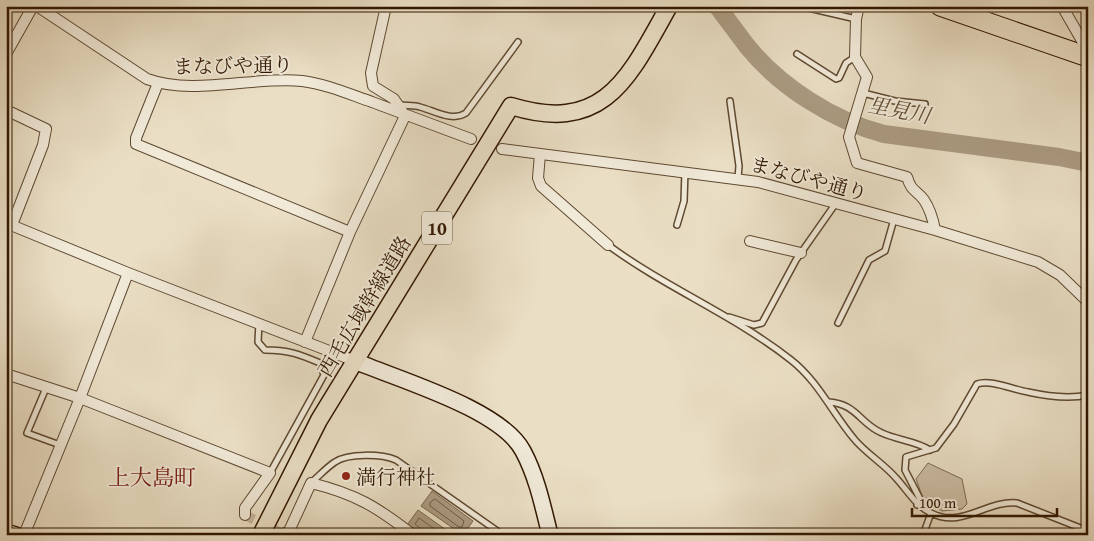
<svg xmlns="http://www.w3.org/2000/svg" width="1094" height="541" viewBox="0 0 1094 541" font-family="'Gentium Book Plus','Noto Serif JP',serif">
  <rect width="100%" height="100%" fill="#eadfc5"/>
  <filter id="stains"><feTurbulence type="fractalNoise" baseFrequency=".004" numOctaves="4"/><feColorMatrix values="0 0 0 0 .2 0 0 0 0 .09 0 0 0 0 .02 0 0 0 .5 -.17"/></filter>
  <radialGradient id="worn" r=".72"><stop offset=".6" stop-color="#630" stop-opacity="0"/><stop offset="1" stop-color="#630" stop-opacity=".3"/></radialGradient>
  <path fill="#cbbda4" stroke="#7e6a52" d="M928 463 962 479 967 504 962 509 942 511 924 501 916 479Z"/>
  <path fill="#ab9b82" stroke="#7a664e" d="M432 491 473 521 463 535 421 506Z
    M418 510 449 532 447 535H421L407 525Z"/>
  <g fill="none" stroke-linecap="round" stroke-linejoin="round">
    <path stroke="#6e5941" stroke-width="1" d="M435 499 464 521 462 527H459L430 506V503Z
      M423 535 422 530 415 524 419 518 443 535"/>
    <path stroke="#ab9b82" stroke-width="18" d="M717 6C727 19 737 33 747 46 780 87 834 121 884 134L1059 157 1088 163"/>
    <path stroke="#c5b79e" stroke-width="10" stroke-dasharray="10 5" stroke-linecap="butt" d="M245 515 283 534"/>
    <defs>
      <path id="lane" d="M800 6 856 19
        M797 54 836 79 839 78 846 63 855 57
        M863 93 895 101 925 104
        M730 101 739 166 738 178
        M400 105C406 106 414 105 420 107 435 111 452 122 466 113L518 42
        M677 225 684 201 685 171
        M608 245C666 288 734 315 791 360 819 382 832 413 855 440 867 454 884 464 896 478 908 491 915 505 931 513 962 529 986 500 1017 503L1088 531
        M729 317 754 325 762 323 796 260 836 203
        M259 323 258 342 265 350C288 350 299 354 320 363L324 375 270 473
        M838 323 869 260 885 251 894 219
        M46 388 27 433 60 445
        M829 402C857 404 860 424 882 433 897 440 916 441 930 450
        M312 482C319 476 327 467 335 462 348 453 382 454 396 460L503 535
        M917 505 920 499 905 470 906 457 936 448 954 424 977 384C991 379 1014 390 1028 392 1046 396 1069 399 1088 395
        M923 535 931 513"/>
      <path id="street" d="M37 6 147 79C194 96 253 76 302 81 326 84 349 94 372 102 405 114 438 127 471 139
        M859 6 856 19 855 57 867 77 849 137 857 163 907 177C912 193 916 189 924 200 930 209 933 219 935 230
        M1062 6 1085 46 1087 57
        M6 54 33 6
        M158 83 136 138V144L350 232
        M6 110 46 129 43 145 12 225
        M502 149 758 182 935 230 1038 262 1060 275 1088 302
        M540 154 538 178 541 186 608 245
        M6 223 128 273 355 361
        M750 241 801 253
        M305 342 350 232 404 118V114L394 99 373 86 371 73 386 6
        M6 374 80 398 270 473 245 508V515
        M283 534 289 531 311 483C356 494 377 507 413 535
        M24 535 80 398 128 273"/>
      <path id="secondary" d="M355 361C399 380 501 409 523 451 537 477 543 507 550 535
        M6 532 16 535"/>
      <path id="primary" d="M261 535 319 420 511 106C605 135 629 77 669 6"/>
      <path id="highway" d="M940 6 1088 57"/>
    </defs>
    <use href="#lane" stroke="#5f4931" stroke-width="8"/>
    <use href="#street" stroke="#5f4931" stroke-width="12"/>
    <use href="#secondary" stroke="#311700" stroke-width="18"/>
    <use href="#primary" stroke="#311700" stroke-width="19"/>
    <use href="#highway" stroke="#311700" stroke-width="21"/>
    <use href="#lane" stroke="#f1ead9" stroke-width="5"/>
    <use href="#street" stroke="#f1ead9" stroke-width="10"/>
    <use href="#secondary" stroke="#f1ead9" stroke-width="15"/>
    <use href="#primary" stroke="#eadfc5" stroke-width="16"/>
    <use href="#highway" stroke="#eadfc5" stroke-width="19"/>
  </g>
  <circle fill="#8f2418" stroke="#f1ead9" stroke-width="2" cx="346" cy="476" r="5"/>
  <g text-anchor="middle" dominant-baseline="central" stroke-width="4" stroke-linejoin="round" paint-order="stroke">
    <rect fill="#f1ead9" stroke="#6b5641" stroke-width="1" x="422" y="211.5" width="30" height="33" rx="4"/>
    <g font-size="19" font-weight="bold" fill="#311700">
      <text x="437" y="228">10</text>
    </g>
    <g font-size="20" fill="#311700" stroke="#f1ead9">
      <text transform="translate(233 65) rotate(-1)">まなびや通り</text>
      <text transform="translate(809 178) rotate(15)">まなびや通り</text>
      <text transform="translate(364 306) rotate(-59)">西毛広域幹線道路</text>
    </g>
    <g font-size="20" fill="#311700" stroke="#f1ead9" text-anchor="start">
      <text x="356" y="476">満行神社</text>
    </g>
    <g font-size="21" font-style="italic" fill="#624c34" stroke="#f1ead9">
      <text transform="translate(899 110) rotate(11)">里見川</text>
    </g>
    <g font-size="22" fill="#7a1f14" stroke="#f1ead9">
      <text x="152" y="477">上大島町</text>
    </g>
  </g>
  <rect width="1094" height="541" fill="none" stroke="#eadfc5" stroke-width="25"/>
  <rect x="8" y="8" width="1079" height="526" fill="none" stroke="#311700" stroke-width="2.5"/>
  <rect x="12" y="12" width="1069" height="516" fill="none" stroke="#311700"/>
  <path d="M912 508v8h145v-8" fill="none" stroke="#311700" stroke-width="2.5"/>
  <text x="919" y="508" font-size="15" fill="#311700" stroke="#f1ead9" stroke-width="4" paint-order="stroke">100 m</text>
  <rect width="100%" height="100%" filter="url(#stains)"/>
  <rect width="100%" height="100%" fill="url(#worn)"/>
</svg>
